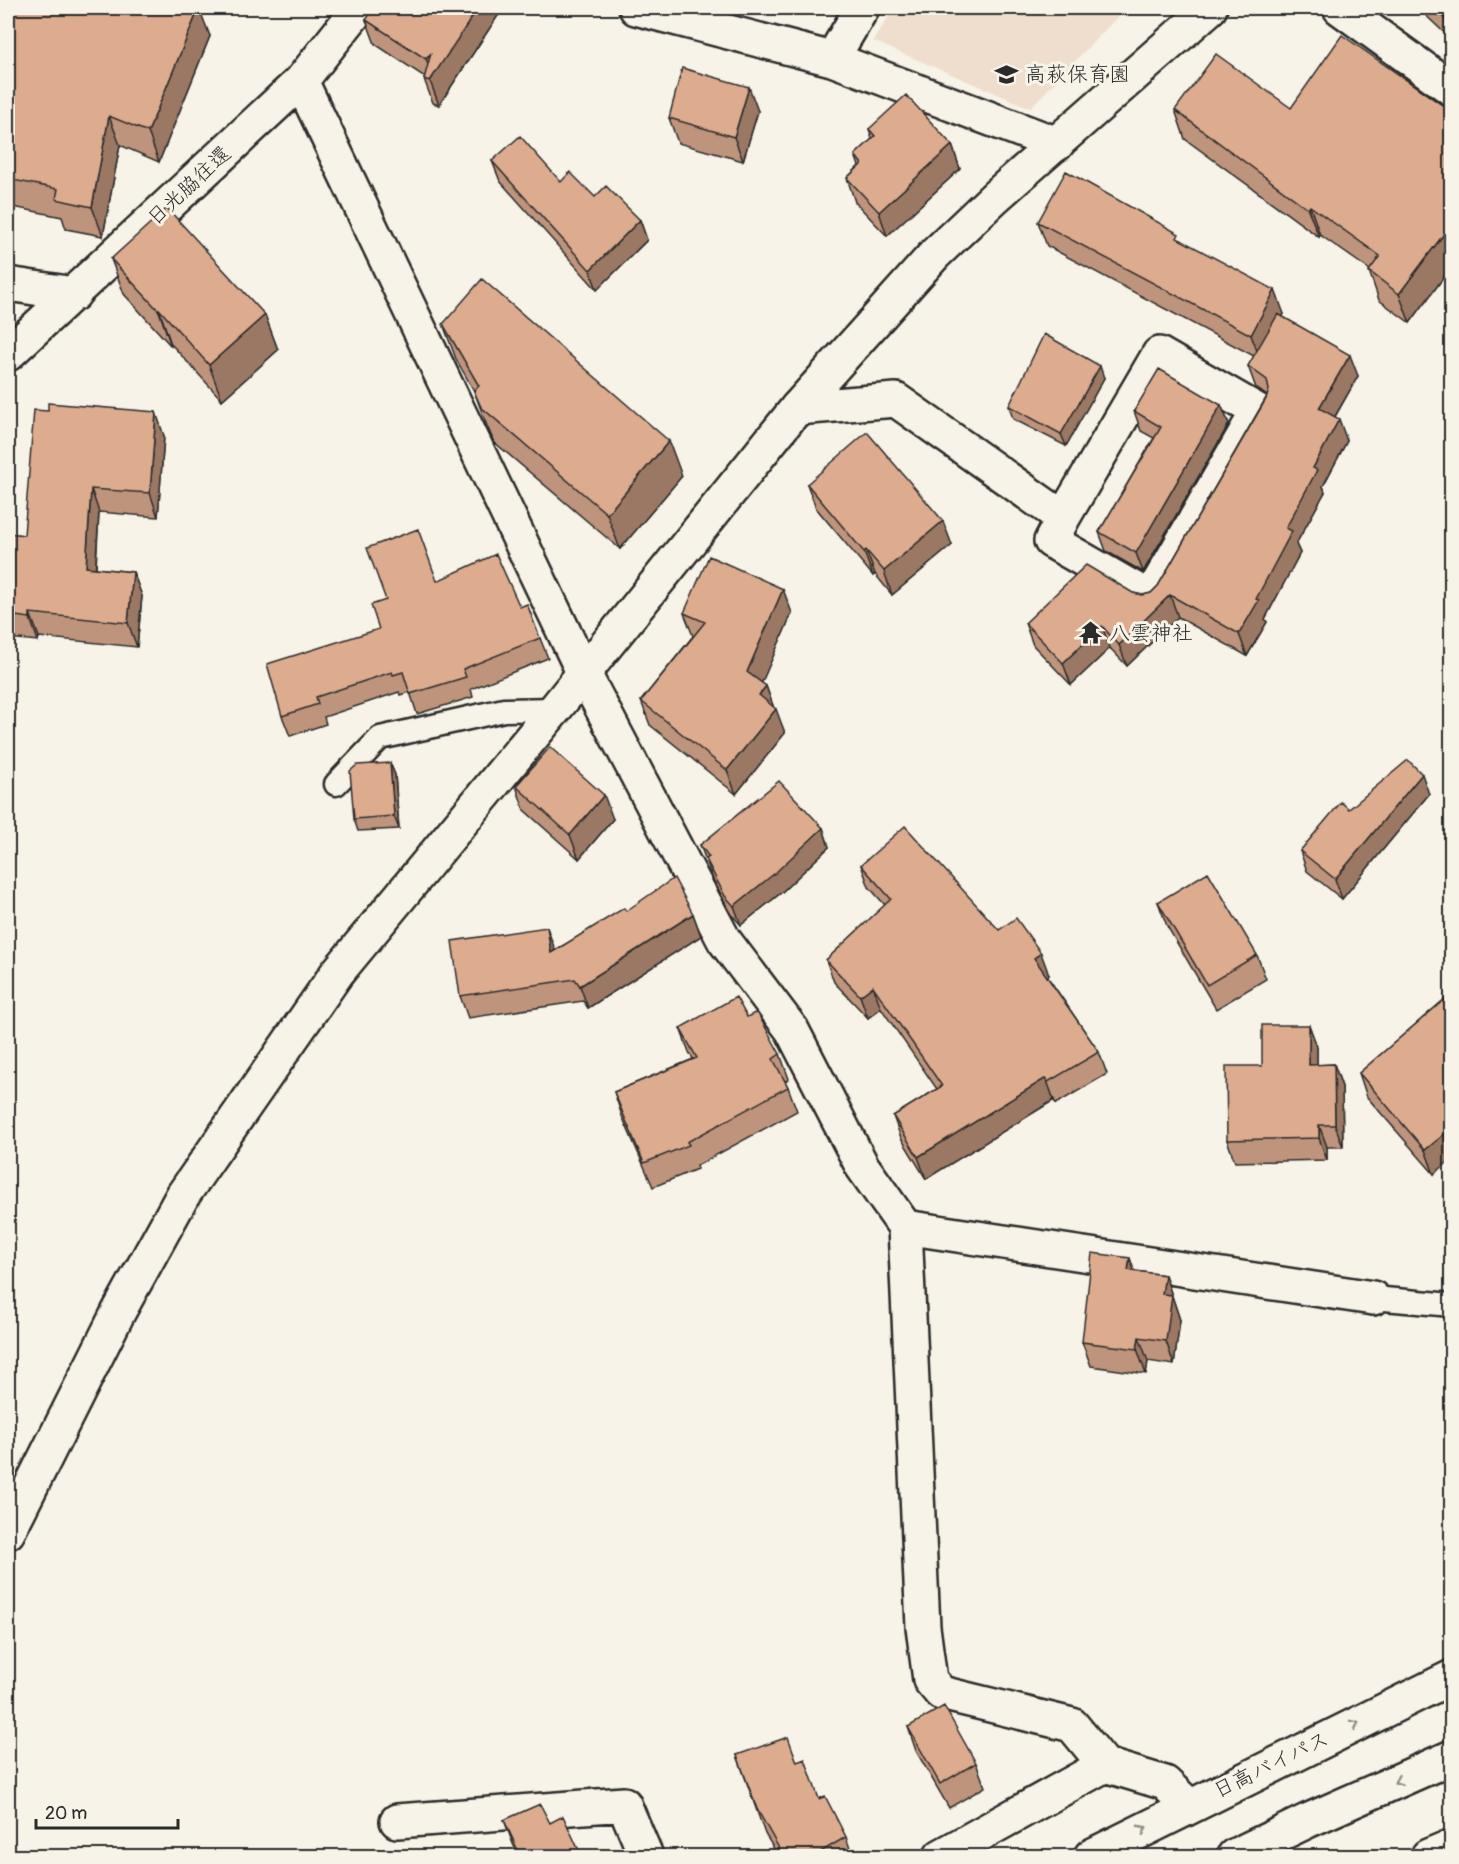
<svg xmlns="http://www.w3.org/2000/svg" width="1459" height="1864" viewBox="0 0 1459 1864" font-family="Pangolin,'Klee One',sans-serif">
  <rect width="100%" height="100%" fill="#f7f3e8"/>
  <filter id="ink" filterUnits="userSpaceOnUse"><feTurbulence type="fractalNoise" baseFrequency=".0167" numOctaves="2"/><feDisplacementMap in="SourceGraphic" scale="12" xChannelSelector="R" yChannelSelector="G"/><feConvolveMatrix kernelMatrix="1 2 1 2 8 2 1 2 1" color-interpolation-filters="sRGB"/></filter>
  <g filter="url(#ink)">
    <path fill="#efdecd" d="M894 8H1126L1030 108 873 41Z"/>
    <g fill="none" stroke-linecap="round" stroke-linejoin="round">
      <defs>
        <path id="service" d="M336 784 380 738 504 710 555 709
          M1373 1298 1452 1305"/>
        <path id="minor" d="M636 8 832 59 1057 144
          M1340 8 1452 89
          M832 59 862 8
          M301 81 583 672 724 940 792 1030 862 1166 905 1227 1373 1298
          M8 284 74 294
          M8 354 301 81 359 8
          M797 408 896 400 1063 518 1051 541 1150 598 1258 411 1159 354 1063 518
          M905 1227 923 1627 930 1680 941 1693 1072 1725 1105 1765
          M397 1821 624 1804 646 1856
          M941 1856 1105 1765 1165 1783 1189 1806
          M1428 1856 1452 1846"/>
        <path id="tertiary" d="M8 1532 118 1313 183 1195 337 973 555 709 797 408 935 254 995 197 1210 8"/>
        <path id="trunk" d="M1091 1856 1452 1677
          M1234 1856 1307 1821 1452 1757"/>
      </defs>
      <use href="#service" stroke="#2b2b2b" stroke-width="27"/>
      <use href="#minor" stroke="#2b2b2b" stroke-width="38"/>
      <use href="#tertiary" stroke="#2b2b2b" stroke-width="38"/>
      <use href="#trunk" stroke="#2b2b2b" stroke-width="38"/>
      <use href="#service" stroke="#f7f3e8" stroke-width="22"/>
      <use href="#minor" stroke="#f7f3e8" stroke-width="33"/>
      <use href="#tertiary" stroke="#f7f3e8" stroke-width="33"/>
      <use href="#trunk" stroke="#f7f3e8" stroke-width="33"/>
    </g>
    <path fill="#be947b" stroke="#2b2b2b" stroke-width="1.5" d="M8 8 210 36 159 162 120 145 103 236 66 229 62 217 8 206Z
      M503 8 439 105 433 103 424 79 425 77 375 44 366 20Z
      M1418 8H1452V40Z
      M1291 108 1452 112V266L1410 323 1379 300 1369 271 1370 270 1320 235 1319 237 1185 139 1175 110Z
      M758 111 743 161 678 143 669 118Z
      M869 129 952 145 960 169 887 236 855 202 847 178 859 166 855 155 872 139Z
      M492 161 561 182 640 220 647 240 597 290 500 181Z
      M1038 222 1181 240 1284 314 1282 317 1358 376 1335 417 1347 441 1323 486 1325 492 1296 544 1300 553 1265 619 1267 622 1247 656 1178 617 1127 666 1110 648 1071 685 1033 645 1025 623 1133 593 1143 595 1151 593 1158 586 1267 396 1256 388 1248 366 1254 356 1047 246Z
      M111 259 265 315 278 350 222 400 171 344V346L124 294Z
      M443 324 682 476 620 549 494 442 487 426 474 391 456 359Z
      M1104 378 1066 446 1013 419 1009 406Z
      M1221 405 1229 424 1143 572 1106 551 1099 532 1154 438 1141 431 1134 411Z
      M164 436 158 517 99 512 96 568 133 572 142 596 137 647 39 637 38 641 8 638V533L24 535Z
      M807 484 952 545 892 595 875 574 873 576 816 508Z
      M437 581 520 607 540 638 548 658 471 689 473 697 417 714 410 692 400 695 399 692 324 717 326 724 290 736 282 716 379 629 386 600Z
      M684 613H792L761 683 766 686 773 706 785 733 736 794 650 725 641 701 693 636Z
      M390 763 395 775 399 829 358 831 354 819Z
      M516 786 613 819 579 859 524 810Z
      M1429 794 1342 899 1307 871 1300 851 1349 809Z
      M823 828 829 847 782 892 741 925 732 915 713 879 700 845Z
      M861 865 999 930 1049 975 1047 976 1099 1052 1107 1074 1056 1104 1054 1100 926 1179 901 1138 893 1116 937 1089 881 1008 868 1018 834 982 826 960 885 905 869 887Z
      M1158 902 1257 955 1266 979 1216 1009 1167 926Z
      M626 911 693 914 701 936 588 1008 583 1001 468 1018 460 996 555 950Z
      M1452 993 1434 1174 1367 1097 1359 1073Z
      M747 1017 780 1054 789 1079 785 1081 788 1087 797 1111 696 1166 697 1169 653 1187 622 1116 614 1092 693 1059 689 1052 680 1028Z
      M1309 1025 1317 1047V1065L1334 1064 1342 1087 1343 1147H1327V1160L1235 1162 1227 1140 1262 1066Z
      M1134 1271 1165 1275 1180 1320 1174 1365 1148 1361 1146 1374 1091 1366 1082 1342Z
      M908 1727 976 1763 985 1787 949 1808 916 1751Z
      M737 1755 797 1762 819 1799 846 1837 853 1857H779L765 1834Z
      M504 1820 550 1823 582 1857H519L513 1844Z"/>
    <path fill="#9b7864" stroke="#2b2b2b" stroke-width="1.5" d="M199 8 210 36 159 162 148 132Z
      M478 8H503L439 105 430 81 433 77 426 59Z
      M1451 11 1452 12V39L1444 18Z
      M749 87 758 111 743 161 734 137Z
      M109 116 120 145 103 236 92 207Z
      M952 145 960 169 887 236 879 212Z
      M1310 206 1320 235 1319 237 1308 209Z
      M640 220 647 240 597 290 590 270Z
      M1452 223V266L1410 323 1399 294Z
      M1275 290 1284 314 1260 359 1251 335Z
      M159 309 171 344V346L159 311Z
      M265 315 278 350 222 400 209 365Z
      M1350 355 1358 376 1327 430 1319 408Z
      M1100 366 1104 378 1066 446 1061 434Z
      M1221 405 1229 424 1143 572 1136 553Z
      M156 412 164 436 158 517 150 493Z
      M1339 419 1347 441 1323 486 1325 492 1296 544 1300 553 1265 619 1267 622 1247 656 1239 634 1256 599 1286 528 1313 468Z
      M669 441 682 476 620 549 607 514Z
      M91 489 99 512 94 591 86 567Z
      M943 521 952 545 892 595 884 571Z
      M866 550 875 574 873 576 864 552Z
      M133 572 142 596 137 647 128 623Z
      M783 589 792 613 756 696 747 672Z
      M1170 595 1178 617 1127 666 1119 645Z
      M30 613 39 637 38 641 30 618Z
      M1102 626 1110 648 1071 685 1063 663Z
      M766 686 775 711 759 695Z
      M776 709 785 733 736 794 727 770Z
      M390 763 395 775 399 829 394 816Z
      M1422 774 1429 794 1342 899 1335 879Z
      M604 795 613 819 579 859 570 835Z
      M823 828 829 847 782 892 741 925 734 906Z
      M693 914 701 936 588 1008 580 986Z
      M547 927 555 950 551 953Z
      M1041 953 1049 975 1042 980 1034 958Z
      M873 986 881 1008 868 1018 860 996Z
      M1309 1025 1317 1047V1087L1309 1065Z
      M1334 1064 1342 1087 1343 1147 1335 1125Z
      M1046 1078 1054 1100 926 1179 918 1157Z
      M1319 1125 1327 1147V1160L1319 1138Z
      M1452 1128V1159L1434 1174 1425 1150Z
      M1130 1258 1138 1282 1128 1270Z
      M1165 1275 1180 1320 1174 1365 1166 1341 1162 1294Z
      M1139 1337 1148 1361 1146 1374 1137 1349Z"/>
    <path fill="#ddac8f" stroke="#2b2b2b" stroke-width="1.5" d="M8 8H199L148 132 109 116 92 207 56 199 58 189 8 179Z
      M374 8H478L430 81 424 79 431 53 426 59 366 20Z
      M1433 8H1452V11L1444 18Z
      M1342 35 1452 112V223L1399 294 1369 271 1380 256 1310 206 1308 209 1175 110 1216 54 1291 108Z
      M682 68 749 87 734 137 669 118Z
      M906 95 952 145 879 212 847 178 862 164 855 155 875 136 869 129Z
      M520 136 561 182 570 172 595 197 606 186 640 220 590 270 492 161Z
      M1066 171 1179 234 1177 238 1275 290 1251 335 1038 222Z
      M167 208 265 315 209 365 159 309V311L111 259Z
      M482 279 669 441 607 514 481 407 474 391 479 386 443 324Z
      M1278 314 1350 355 1319 408 1339 419 1313 468 1317 470 1286 528 1292 531 1256 599 1259 600 1239 634 1170 595 1119 645 1102 626 1063 663 1025 623 1086 565 1133 593 1143 595 1151 593 1158 586 1266 399 1269 390 1267 380 1248 366Z
      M1044 334 1100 366 1061 434 1009 406Z
      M1159 369 1221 405 1136 553 1099 532 1161 427 1134 411Z
      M48 403 156 412 150 493 91 489 86 567 133 572 128 623 30 613V618L8 615V533L24 535 34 410 48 411Z
      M867 432 943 521 884 571 866 550 864 552 807 484Z
      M418 529 437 581 496 554 520 607 527 604 540 638 463 669 466 677 410 694 403 672 393 675 392 672 316 697 318 704 282 716 267 664 379 629 371 605 386 600 367 548Z
      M709 556 783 589 747 672 766 686 759 695 776 709 727 770 641 701 705 622 684 613Z
      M550 747 604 795 570 835 516 786Z
      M1408 760 1422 774 1335 879 1300 851 1341 802 1349 809Z
      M390 763 394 816 354 819 350 771 357 765Z
      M779 781 823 828 775 873 734 906 725 896 706 859 709 857 700 845Z
      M905 826 999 930 1016 918 1041 953 1034 958 1099 1052 1048 1082 1046 1078 918 1157 893 1116 942 1086 873 986 860 996 826 960 891 899 861 865Z
      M1208 872 1257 955 1207 985 1158 902Z
      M674 878 693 914 580 986 575 979 460 996 452 941 547 927 551 953 624 908 626 911Z
      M1452 993V1128L1425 1150 1359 1073Z
      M736 997 747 1017 757 1012 780 1054 773 1059 788 1087 687 1142 689 1145 644 1163 614 1092 697 1058 680 1028Z
      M1262 1025H1309V1065L1334 1064 1335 1125H1319V1138L1227 1140 1226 1066H1262Z
      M1092 1253 1130 1258 1128 1270 1165 1275 1162 1294 1172 1295 1166 1341 1139 1337 1137 1349 1082 1342Z
      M944 1706 976 1763 940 1784 908 1727Z
      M788 1737 797 1762 805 1759 819 1799 825 1796 846 1837 812 1857H784L757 1809 737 1755Z
      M540 1804 550 1823 563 1816 582 1857H521L504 1820Z
      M619 1849 622 1857H601Z"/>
    <defs><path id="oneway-chevron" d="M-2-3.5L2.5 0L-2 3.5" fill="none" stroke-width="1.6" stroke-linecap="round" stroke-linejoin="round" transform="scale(1.5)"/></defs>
    <g stroke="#918f8a">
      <use href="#oneway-chevron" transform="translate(1355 1724) rotate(-26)"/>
      <use href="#oneway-chevron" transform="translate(1398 1781) rotate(156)"/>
      <use href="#oneway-chevron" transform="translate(1143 1829) rotate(-28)"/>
    </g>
  </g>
  <defs>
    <symbol id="school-bare" viewBox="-9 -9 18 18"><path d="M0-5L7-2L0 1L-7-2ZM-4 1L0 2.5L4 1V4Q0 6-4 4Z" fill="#2b2b2b" stroke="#f7f3e8" stroke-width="2.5" paint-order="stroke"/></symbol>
    <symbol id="temple-bare" viewBox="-9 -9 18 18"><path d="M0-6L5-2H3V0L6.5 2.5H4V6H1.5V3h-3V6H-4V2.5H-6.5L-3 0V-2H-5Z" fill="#2b2b2b" stroke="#f7f3e8" stroke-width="2.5" paint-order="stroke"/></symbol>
  </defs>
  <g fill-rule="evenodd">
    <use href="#school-bare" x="990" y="58" width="33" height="33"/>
    <use href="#temple-bare" x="1074" y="616" width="33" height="33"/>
  </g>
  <g text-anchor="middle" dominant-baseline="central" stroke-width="6" stroke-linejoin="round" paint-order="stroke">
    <g font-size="21" fill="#2b2b2b" stroke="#f7f3e8" text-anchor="start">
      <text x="1025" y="74">高萩保育園</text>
      <text x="1109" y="633">八雲神社</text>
    </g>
    <g font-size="21" fill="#2b2b2b" stroke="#f7f3e8">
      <text transform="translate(189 186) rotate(-43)">日光脇往還</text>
      <text transform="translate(1271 1765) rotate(-26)">日高バイパス</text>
    </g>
  </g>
  <rect width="1459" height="1864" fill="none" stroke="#f7f3e8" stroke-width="30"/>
  <rect x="15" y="15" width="1429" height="1834" fill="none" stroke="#2b2b2b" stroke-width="2" filter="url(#ink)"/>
  <path d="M36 1819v9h142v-9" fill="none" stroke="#2b2b2b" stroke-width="3"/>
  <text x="45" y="1819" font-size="18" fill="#2b2b2b" stroke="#f7f3e8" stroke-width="4.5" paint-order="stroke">20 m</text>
</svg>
